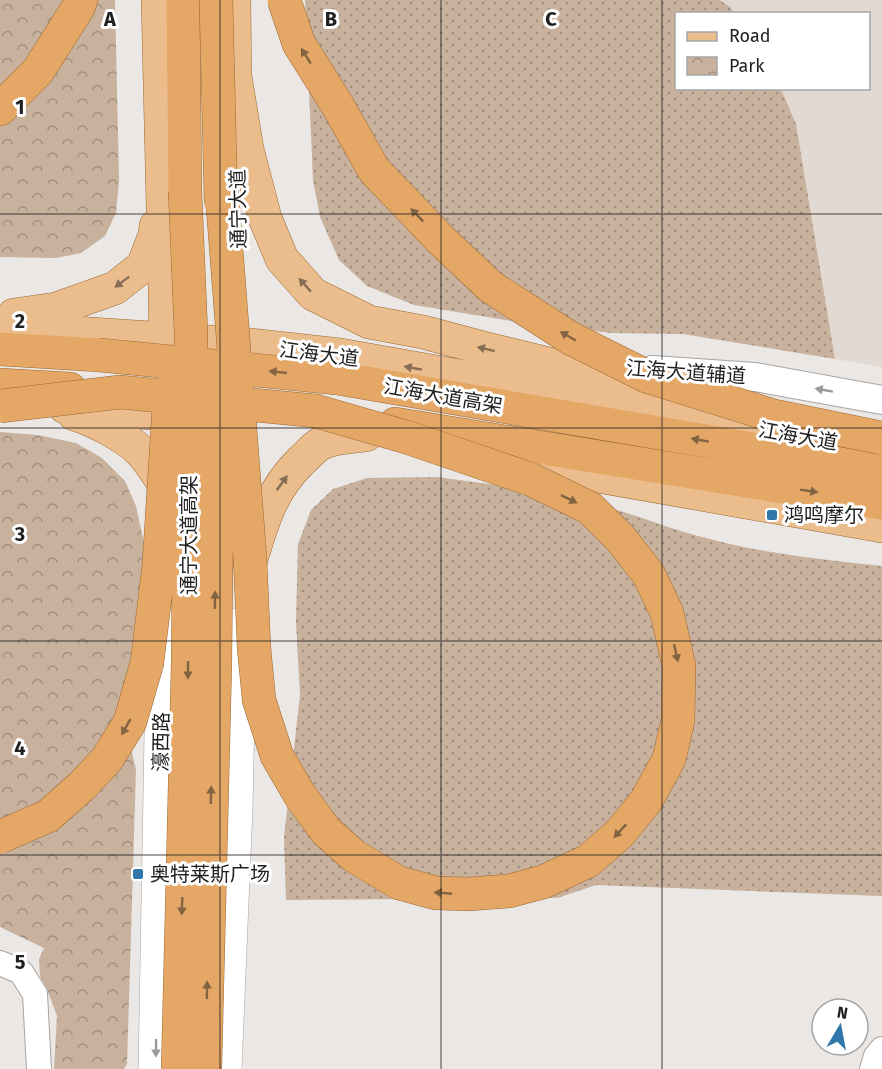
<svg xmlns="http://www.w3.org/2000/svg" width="882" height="1069" viewBox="0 0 882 1069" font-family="'Fira Sans','Noto Sans SC',sans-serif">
  <defs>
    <pattern id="grass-dots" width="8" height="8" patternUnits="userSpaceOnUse" patternTransform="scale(1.5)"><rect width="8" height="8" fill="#c8b19d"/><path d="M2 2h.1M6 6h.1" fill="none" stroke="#a28f7f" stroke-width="1.8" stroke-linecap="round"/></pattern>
    <pattern id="park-crowns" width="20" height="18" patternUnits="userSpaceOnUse" patternTransform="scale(1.5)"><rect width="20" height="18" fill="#c8b19d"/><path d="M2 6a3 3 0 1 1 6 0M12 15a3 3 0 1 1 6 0" fill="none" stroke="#a28f7f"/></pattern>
  </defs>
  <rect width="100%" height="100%" fill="#eae7e5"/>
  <path fill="#e2dad2" d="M720 0H882V367L835 359 796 124 781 89 868 88V14L734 13 730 7Z"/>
  <path fill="url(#grass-dots)" d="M305 0H720L730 7 734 13 676 14V88L781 89 796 124 835 359 683 334 610 333 511 321 414 305 367 286 339 260 320 217 313 180Z
    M437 477C488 484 539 490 590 502 626 511 661 526 698 536 758 553 820 559 882 566V896L596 885 557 898 286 900 284 837 300 695 296 622 298 544 311 510 333 489 367 478Z"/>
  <path fill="url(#park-crowns)" d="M0 0H115L119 180 116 213 105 236 81 253 56 258 0 257Z
    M0 432 38 435 76 443 102 458 125 481 136 506 144 543V617L131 748 136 770 127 1064 124 1069H54L57 1016 47 989 40 976 39 959 44 948 0 927Z"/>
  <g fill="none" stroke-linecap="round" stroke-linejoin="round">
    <defs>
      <path id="minor" d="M0 963 21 972 35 994 39 1069
        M872 1069 876 1056 882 1049"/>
      <path id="tertiary" d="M652 370 755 377 882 400"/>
      <path id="secondary" d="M155 1069 163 624
        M225 1069 236 807 240 624"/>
      <path id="primary" d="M158 0 165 290 166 358
        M234 0 235 91
        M234 70 247 149 265 218 282 259 313 294 369 322 423 332 483 348 549 364 620 388
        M14 315 56 309 115 288 143 266 155 235 156 226
        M0 328 241 344 340 355 806 437
        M65 407 196 416
        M74 414C94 420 129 438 143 454 151 464 158 475 165 485
        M496 458 882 526
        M250 563C262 522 271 490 302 460 308 455 313 448 320 444 334 437 350 437 366 435"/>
      <path id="trunk" d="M183 0 185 191
        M0 109 38 71 78 8 81 0
        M0 349 99 355
        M337 378 882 471
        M0 385 70 389
        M395 424 882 503"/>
    </defs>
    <use href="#minor" stroke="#a7a4a2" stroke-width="26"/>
    <use href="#tertiary" stroke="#a7a4a2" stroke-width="30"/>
    <use href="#secondary" stroke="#a7a4a2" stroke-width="34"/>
    <use href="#primary" stroke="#9c6934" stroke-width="34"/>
    <use href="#trunk" stroke="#9c6934" stroke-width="34"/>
    <use href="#minor" stroke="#fff" stroke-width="24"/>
    <use href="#tertiary" stroke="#fff" stroke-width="28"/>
    <use href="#secondary" stroke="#fff" stroke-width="33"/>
    <use href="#primary" stroke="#ebbd8c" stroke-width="33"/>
    <use href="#trunk" stroke="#e4a766" stroke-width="33"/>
    <defs>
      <path id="trunk-bridge" d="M216 0 221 203
        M284 0 299 44 338 106 374 170 441 240 491 287 570 338 646 376 774 416 882 438
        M99 355 337 378
        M0 406 120 392 316 411 406 437 530 479 590 508 621 539 649 575 667 613 679 666 678 720 669 759 646 801 619 834 588 861 543 882 509 891 469 894 436 893 399 883 354 856 326 831 301 797 277 756 259 700 254 648 250 558 221 182
        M0 837 48 816 83 785 107 759 130 722 147 663 159 565 170 390
        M178 1069 188 662 191 333 185 191
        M205 1069 215 665 218 393"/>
    </defs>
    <use href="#trunk-bridge" stroke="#9c6934" stroke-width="34" stroke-linecap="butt"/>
    <use href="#trunk-bridge" stroke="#e4a766" stroke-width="33"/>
  </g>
  <defs><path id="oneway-solid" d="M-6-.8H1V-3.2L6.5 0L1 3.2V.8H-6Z" transform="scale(1.5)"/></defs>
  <g fill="#826342">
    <use href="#oneway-solid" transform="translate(306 56) rotate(-122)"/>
    <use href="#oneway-solid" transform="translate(417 215) rotate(-134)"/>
    <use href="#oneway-solid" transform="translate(568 336) rotate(-150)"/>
    <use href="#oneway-solid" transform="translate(278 372) rotate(-174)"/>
    <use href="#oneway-solid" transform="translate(700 440) rotate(-170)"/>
    <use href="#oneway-solid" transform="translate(809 491) rotate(9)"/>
    <use href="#oneway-solid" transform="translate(569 499) rotate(26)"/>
    <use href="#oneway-solid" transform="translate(215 600) rotate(-89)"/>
    <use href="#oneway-solid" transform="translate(676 653) rotate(77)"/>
    <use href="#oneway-solid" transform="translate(188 670) rotate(91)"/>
    <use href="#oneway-solid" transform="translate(126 727) rotate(119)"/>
    <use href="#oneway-solid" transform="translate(211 795) rotate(-89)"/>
    <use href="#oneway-solid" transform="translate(620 831) rotate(133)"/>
    <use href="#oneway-solid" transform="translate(443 893) rotate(-175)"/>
    <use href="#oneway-solid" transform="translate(182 906) rotate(92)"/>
    <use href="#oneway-solid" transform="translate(207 990) rotate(-89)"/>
  </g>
  <g fill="#866e56">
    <use href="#oneway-solid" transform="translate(122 282) rotate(143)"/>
    <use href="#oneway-solid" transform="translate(305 285) rotate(-132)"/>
    <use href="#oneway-solid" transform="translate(486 349) rotate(-166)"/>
    <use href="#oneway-solid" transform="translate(413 368) rotate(-170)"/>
    <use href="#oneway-solid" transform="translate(282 483) rotate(-54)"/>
  </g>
  <g fill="#9b9a9a">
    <use href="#oneway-solid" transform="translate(824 390) rotate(-170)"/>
    <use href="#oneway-solid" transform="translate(156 1048) rotate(91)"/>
  </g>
  <path fill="none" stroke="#201f1f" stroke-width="1.5" stroke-opacity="0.55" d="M220 0V1069M441 0V1069M662 0V1069M0 214H882M0 428H882M0 641H882M0 855H882"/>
  <g fill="#3077ab" stroke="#fff" stroke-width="2">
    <rect x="766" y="509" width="12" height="12" rx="3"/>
    <rect x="132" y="868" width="12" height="12" rx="3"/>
  </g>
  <g text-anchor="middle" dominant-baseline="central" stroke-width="6" stroke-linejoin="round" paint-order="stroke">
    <g font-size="20" fill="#201f1f" stroke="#fff">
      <text transform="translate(238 209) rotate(-91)">通宁大道</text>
      <text transform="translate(319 354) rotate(7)">江海大道</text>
      <text transform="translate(686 372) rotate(4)">江海大道辅道</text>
      <text transform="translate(443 396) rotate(10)">江海大道高架</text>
      <text transform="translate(798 436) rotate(10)">江海大道</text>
      <text transform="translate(189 535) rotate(-90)">通宁大道高架</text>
      <text transform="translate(161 742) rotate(-89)">濠西路</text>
    </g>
    <g font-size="20" fill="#201f1f" stroke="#fff" text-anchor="start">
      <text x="784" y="515">鸿鸣摩尔</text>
      <text x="150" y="874">奥特莱斯广场</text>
    </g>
  </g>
  <g font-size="20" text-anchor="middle" font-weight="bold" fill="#201f1f" stroke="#fff" stroke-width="6" stroke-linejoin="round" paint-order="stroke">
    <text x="110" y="26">A</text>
    <text x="331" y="26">B</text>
    <text x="551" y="26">C</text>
    <text x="20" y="114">1</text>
    <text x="20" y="328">2</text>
    <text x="20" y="541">3</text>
    <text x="20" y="755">4</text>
    <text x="20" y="969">5</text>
  </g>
  <rect x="675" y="12" width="195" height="78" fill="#ffffff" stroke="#a6a5a5" stroke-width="1.5"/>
  <rect x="687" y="32" width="30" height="9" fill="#ebbd8c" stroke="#a6a5a5" stroke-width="1.5"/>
  <text x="729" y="42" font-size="18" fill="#201f1f">Road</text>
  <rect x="687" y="57" width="30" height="18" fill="url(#park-crowns)" stroke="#a6a5a5" stroke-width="1.5"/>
  <text x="729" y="72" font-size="18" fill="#201f1f">Park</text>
  <g transform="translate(840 1027) rotate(10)"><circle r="28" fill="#ffffff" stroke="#a6a5a5" stroke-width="1.5"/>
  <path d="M0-4.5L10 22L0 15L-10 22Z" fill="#3077ab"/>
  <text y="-9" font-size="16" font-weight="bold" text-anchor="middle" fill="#201f1f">N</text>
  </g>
</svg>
